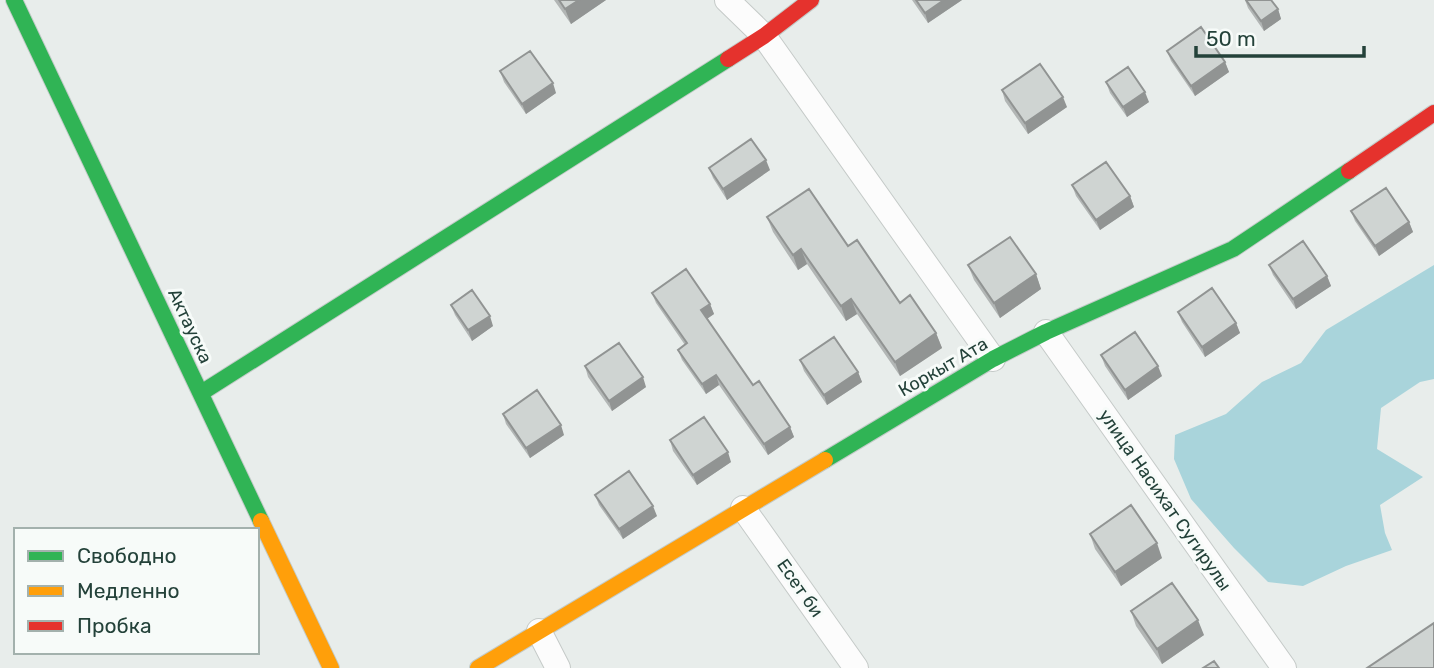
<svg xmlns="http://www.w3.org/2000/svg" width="1434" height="668" viewBox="0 0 1434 668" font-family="Rubik,sans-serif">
  <rect width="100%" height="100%" fill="#e8edeb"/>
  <path fill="#a9d4db" d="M1434 265V379L1420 382 1381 408 1377 449 1423 477 1380 505 1385 533 1392 550 1346 566 1303 586 1268 582 1234 548 1191 499 1174 459 1175 435 1226 414 1262 382 1301 363 1326 330Z"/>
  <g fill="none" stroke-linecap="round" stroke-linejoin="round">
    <defs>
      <path id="street" d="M727 0 764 36 993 359
        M1046 332 1284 668
        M743 508 856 668
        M539 631 558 668"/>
      <path id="fast" d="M14 0 261 521
        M201 393 728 59
        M825 460 993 359 1046 332 1233 249 1349 171"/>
      <path id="slow" d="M261 521 331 668
        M478 668 825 460"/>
      <path id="jam" d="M728 59 764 36 811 0
        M1349 171 1434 113"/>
    </defs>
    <use href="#street" stroke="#c5cac8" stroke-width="26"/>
    <use href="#fast" stroke="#c3cbc8" stroke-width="18"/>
    <use href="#slow" stroke="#c3cbc8" stroke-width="18"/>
    <use href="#jam" stroke="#c3cbc8" stroke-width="18"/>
    <use href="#street" stroke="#fcfcfc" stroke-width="24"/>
    <use href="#fast" stroke="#30b455" stroke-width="16"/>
    <use href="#slow" stroke="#ff9f0a" stroke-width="16"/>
    <use href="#jam" stroke="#e5322d" stroke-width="16"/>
  </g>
  <path fill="#b2b6b5" d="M554 0H606L571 24Z
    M912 0H962L928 23Z
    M1245 0H1271L1278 9 1281 19 1264 31 1248 8Z
    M1167 51 1225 62 1229 72 1195 96 1171 61Z
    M500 71 556 93 526 114 504 82Z
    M1106 82 1149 102 1127 117 1110 93Z
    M1002 90 1067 107 1028 134 1005 101Z
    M709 168 770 170 727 200 713 178Z
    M1072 185 1130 196 1134 207 1100 230 1076 196Z
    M1351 211 1409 222 1413 232 1379 256 1355 221Z
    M767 217 848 246 900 303 936 333 942 348 900 376 857 314 846 321 807 264 798 270 773 232Z
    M968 265 1036 274 1041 289 1000 318 974 280Z
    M1269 265 1327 276 1331 286 1296 309 1273 275Z
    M652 293 710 304 714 314 707 319 753 385 790 427 794 437 768 455 719 385 706 394 682 360 678 350 685 345 656 303Z
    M451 305 493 326 472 341 455 315Z
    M1178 312 1236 323 1240 333 1205 357 1182 322Z
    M1101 355 1162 376 1128 400 1105 366Z
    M800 360 858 372 862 382 827 405 804 371Z
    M585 366 646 387 612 411 588 377Z
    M503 414 564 435 530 458 506 424Z
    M670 440 731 462 697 485 673 451Z
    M595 495 657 516 623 539 599 505Z
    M1090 534 1162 558 1121 586 1095 549Z
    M1131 611 1204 635 1162 664 1136 626Z"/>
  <path fill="#919493" d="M579 0H606L571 24 565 9Z
    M944 0H962L928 23 925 13Z
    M1278 9 1281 19 1264 31 1261 21Z
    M1225 62 1229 72 1195 96 1191 86Z
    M553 83 556 93 526 114 522 104Z
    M1145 92 1149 102 1127 117 1123 107Z
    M1063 97 1067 107 1028 134 1025 123Z
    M766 160 770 170 727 200 723 189Z
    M1130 196 1134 207 1100 230 1096 220Z
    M1409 222 1413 232 1379 256 1375 246Z
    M801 249 807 264 798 270 793 255Z
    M1036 274 1041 289 1000 318 994 303Z
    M1327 276 1331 286 1296 309 1293 299Z
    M851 299 857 314 846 321 841 306Z
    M710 304 714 314 705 320 701 310Z
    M490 316 493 326 472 341 468 330Z
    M1236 323 1240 333 1205 357 1202 347Z
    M936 333 942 348 900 376 895 362Z
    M1158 366 1162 376 1128 400 1125 390Z
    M858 372 862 382 827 405 824 395Z
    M716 375 719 385 706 394 702 384Z
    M643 377 646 387 612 411 609 401Z
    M561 425 564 435 530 458 526 448Z
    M790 427 794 437 768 455 764 444Z
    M728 452 731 462 697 485 693 475Z
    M653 506 657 516 623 539 619 529Z
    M1157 543 1162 558 1121 586 1115 572Z
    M1198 620 1204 635 1162 664 1157 649Z"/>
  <path fill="#cfd4d2" stroke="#919493" stroke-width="2" d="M559 0H579L565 9Z
    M916 0H944L925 13Z
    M1246 0H1271L1278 9 1261 21Z
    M1201 27 1225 62 1191 86 1167 51Z
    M530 51 553 83 522 104 500 71Z
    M1040 64 1063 97 1025 123 1002 90Z
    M1128 67 1145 92 1123 107 1106 82Z
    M751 139 766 160 723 189 709 168Z
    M1106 162 1130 196 1096 220 1072 185Z
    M1386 188 1409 222 1375 246 1351 211Z
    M809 189 848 246 857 240 900 303 910 295 936 333 895 362 851 299 841 306 801 249 793 255 767 217Z
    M1010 237 1036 274 994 303 968 265Z
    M1303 241 1327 276 1293 299 1269 265Z
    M686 269 710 304 701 310 753 385 759 381 790 427 764 444 716 375 702 384 678 350 687 343 652 293Z
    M1212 288 1236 323 1202 347 1178 312Z
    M472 290 490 316 468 330 451 305Z
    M1135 332 1158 366 1125 390 1101 355Z
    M834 337 858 372 824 395 800 360Z
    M619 343 643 377 609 401 585 366Z
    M537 390 561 425 526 448 503 414Z
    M704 417 728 452 693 475 670 440Z
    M629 471 653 506 619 529 595 495Z
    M1131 505 1157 543 1115 572 1090 534Z
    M1172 583 1198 620 1157 649 1131 611Z
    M1434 623V668H1367Z
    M1214 661 1219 668H1203Z"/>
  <g text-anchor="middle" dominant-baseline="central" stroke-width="6" stroke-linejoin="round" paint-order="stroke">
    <g font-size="18" fill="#24423a" stroke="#f7fbf9">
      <text transform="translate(190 326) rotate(65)">Актауска</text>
      <text transform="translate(943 367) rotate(-30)">Коркыт Ата</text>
      <text transform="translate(1165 500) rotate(55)">улица Насихат Сугирулы</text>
      <text transform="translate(800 588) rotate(55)">Есет би</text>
    </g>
  </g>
  <rect x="14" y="528" width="245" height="126" fill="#f7fbf9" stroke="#a3b1ad" stroke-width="2"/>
  <rect x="28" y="551" width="35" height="10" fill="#30b455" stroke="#a3b1ad" stroke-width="2"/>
  <text x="77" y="563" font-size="21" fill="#24423a">Свободно</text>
  <rect x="28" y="586" width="35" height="10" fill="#ff9f0a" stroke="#a3b1ad" stroke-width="2"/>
  <text x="77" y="598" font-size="21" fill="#24423a">Медленно</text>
  <rect x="28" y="621" width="35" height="10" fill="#e5322d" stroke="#a3b1ad" stroke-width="2"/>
  <text x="77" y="633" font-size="21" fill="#24423a">Пробка</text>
  <path d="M1196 46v10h168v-10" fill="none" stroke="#24423a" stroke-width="3.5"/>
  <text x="1206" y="46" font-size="21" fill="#24423a" stroke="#f7fbf9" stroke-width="5" paint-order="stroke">50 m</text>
</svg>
